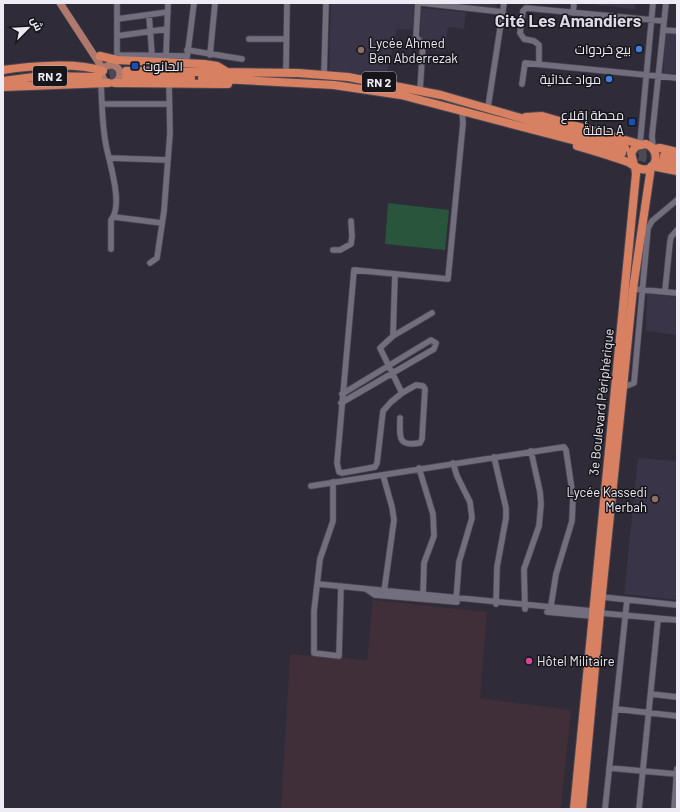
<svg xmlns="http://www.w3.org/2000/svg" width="680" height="812" viewBox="0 0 680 812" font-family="Barlow,Cairo,sans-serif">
  <rect width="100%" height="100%" fill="#2f2b38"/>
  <path fill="#393447" d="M331 3H415L413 30 397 29 386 77 329 70Z
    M431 3H497L496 10Z
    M597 3H635V9L596 5Z
    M421 8 466 12 464 29 448 27 445 51 428 50V40L420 39Z
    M666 33 677 34V74L663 73Z
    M647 294 677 297V335L646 331Z
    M638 458 677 461V600L624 594Z"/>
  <path fill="#402f39" d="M373 600 487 612 480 698 571 710 561 806 557 809H281L290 654 367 660Z"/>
  <path fill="#29553c" d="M388 203 449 210 445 250 385 244Z"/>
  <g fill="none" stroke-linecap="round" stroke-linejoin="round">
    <path stroke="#4c4854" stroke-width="8" stroke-dasharray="8 4" stroke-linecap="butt" d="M97 70 126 71
      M98 77H126
      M627 148 664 156
      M627 154 662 162"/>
    <defs>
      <path id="minor" d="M117 3V59
        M418 3 416 37 423 44 420 90
        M422 3 503 12
        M573 13 574 3
        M149 15 152 55
        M117 19 168 12
        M663 30 677 31
        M117 36 167 29
        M249 39H286
        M187 50 242 59
        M117 55 187 56
        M210 55 215 3
        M166 56 168 3
        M187 58 194 3
        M539 63V45L534 41 524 39 520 33 523 11 526 8 664 21
        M286 73 287 3
        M324 75 326 3
        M101 83C102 104 102 125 106 145 109 162 124 205 111 220V249
        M522 84 525 63 677 78
        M102 104H169
        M488 107 504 3
        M640 144 653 3
        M653 148 652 136 666 3
        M109 158 168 160
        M114 217 162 223
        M333 250H340L351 244 352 236 351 221
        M150 263 157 258 164 211 170 133 169 84
        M633 289 677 293
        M665 291 670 242 671 237 677 230
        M432 313 393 336 380 348 402 393 391 402 383 411 377 463 375 467 342 473 339 472 337 463 354 270 448 279 463 123 462 110
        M393 336 395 274
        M624 387 634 383 648 228 652 221 677 200
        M341 403 434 349 436 343 431 340 342 394
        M400 418C400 437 397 447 420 443L422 439 425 389 423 386 416 385 402 393
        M494 457 506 508V518L497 567 496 604
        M453 463 457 476 470 502 472 518 459 562 456 601
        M419 468 433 514 434 536 424 563 423 596
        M383 475 392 507 394 520 384 592
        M333 482V521L320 559 314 611V653L339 656 341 586
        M311 486 564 447 566 450 573 497 572 521 556 574 550 612
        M318 584 592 611
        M366 589 375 595 457 602
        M602 597 677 605
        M525 609 524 569 539 526 541 504 540 492 531 451
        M547 612 592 616
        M600 613 677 620
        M651 694 677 697
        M616 709 677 716
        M609 768 676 774
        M605 809 627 600
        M639 809 658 619
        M674 809 677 769"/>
      <path id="major" d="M60 3 103 69
        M102 74a9 9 0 1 1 18 0a9 9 0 1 1-18 0Z"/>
      <path id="highway" d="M100 56 117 60 204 64 217 66 227 72
        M3 70C30 66 77 62 103 71
        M126 71 298 73 348 77 441 95 625 148
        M126 77 191 78
        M202 78 334 85 401 95 622 153
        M3 81 42 76 98 77
        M115 83 228 84
        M3 87 108 83
        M526 117 542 116 639 144
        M577 146C594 151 611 156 628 162 632 164 636 168 641 169 658 173 661 149 646 144L636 146 631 153 634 165
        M654 149 660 148 677 152
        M664 156 677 158
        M662 162 677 164
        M652 166 677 171
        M574 809 636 174 635 166
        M582 809 600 613 633 289 651 167"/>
    </defs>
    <use href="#minor" stroke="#4a4752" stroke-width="7"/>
    <use href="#major" stroke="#4a4752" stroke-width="8"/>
    <use href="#highway" stroke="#4a4752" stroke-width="10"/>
    <use href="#minor" stroke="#726e7d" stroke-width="5.5"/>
    <use href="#major" stroke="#af796d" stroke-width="7"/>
    <use href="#highway" stroke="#d88162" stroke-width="8"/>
  </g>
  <g fill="#3f7fe0" stroke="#16151a" stroke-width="1.5">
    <circle cx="639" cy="49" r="4"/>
    <circle cx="609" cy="79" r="4"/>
  </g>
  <g fill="#8d6e63" stroke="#16151a" stroke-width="1.5">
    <circle cx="361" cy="50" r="4"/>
    <circle cx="655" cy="499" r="4"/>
  </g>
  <g fill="#1a4fb4" stroke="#16151a" stroke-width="1.5">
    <rect x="131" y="62" width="8" height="8" rx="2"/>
    <rect x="628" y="118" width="8" height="8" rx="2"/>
  </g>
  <circle fill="#d1479c" stroke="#16151a" stroke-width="1.5" cx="529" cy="661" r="4"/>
  <g text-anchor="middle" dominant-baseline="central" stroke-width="3" stroke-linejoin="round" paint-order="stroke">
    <g fill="#16151a" stroke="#acabb3" stroke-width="1">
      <rect x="33" y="66" width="34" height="20" rx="3"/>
      <rect x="362" y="72" width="34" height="20" rx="3"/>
    </g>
    <g font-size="12" font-weight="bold" fill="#edebf4">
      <text x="50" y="76">RN 2</text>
      <text x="379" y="82">RN 2</text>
    </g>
    <g font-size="13" fill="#edebf4" stroke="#16151a" text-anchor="end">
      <text x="369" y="43" text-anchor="start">Lycée Ahmed<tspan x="369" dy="15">Ben Abderrezak</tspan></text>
      <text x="631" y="49">بيع خردوات</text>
      <text x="143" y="66" text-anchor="start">الحانوت</text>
      <text x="601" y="79">مواد غذائية</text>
      <text x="624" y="115">محطة إقلاع<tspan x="624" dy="15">حافلة A</tspan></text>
      <text x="647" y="492">Lycée Kassedi<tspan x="647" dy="15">Merbah</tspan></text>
      <text x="537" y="661" text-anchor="start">Hôtel Militaire</text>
    </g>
    <g font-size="13" fill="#edebf4" stroke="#16151a">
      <text transform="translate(601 402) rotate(-84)">3e Boulevard Périphérique</text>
    </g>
    <g font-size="17" font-weight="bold" fill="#ddd9e9" stroke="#16151a">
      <text x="568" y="20">Cité Les Amandiers</text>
    </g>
  </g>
  <rect width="680" height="812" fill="none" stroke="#edebf4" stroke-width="8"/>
  <g transform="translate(28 28) rotate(66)" stroke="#16151a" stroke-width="3" paint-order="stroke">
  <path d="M0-3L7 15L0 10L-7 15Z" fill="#edebf4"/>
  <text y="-6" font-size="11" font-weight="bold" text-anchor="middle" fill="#edebf4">ش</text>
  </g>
</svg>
